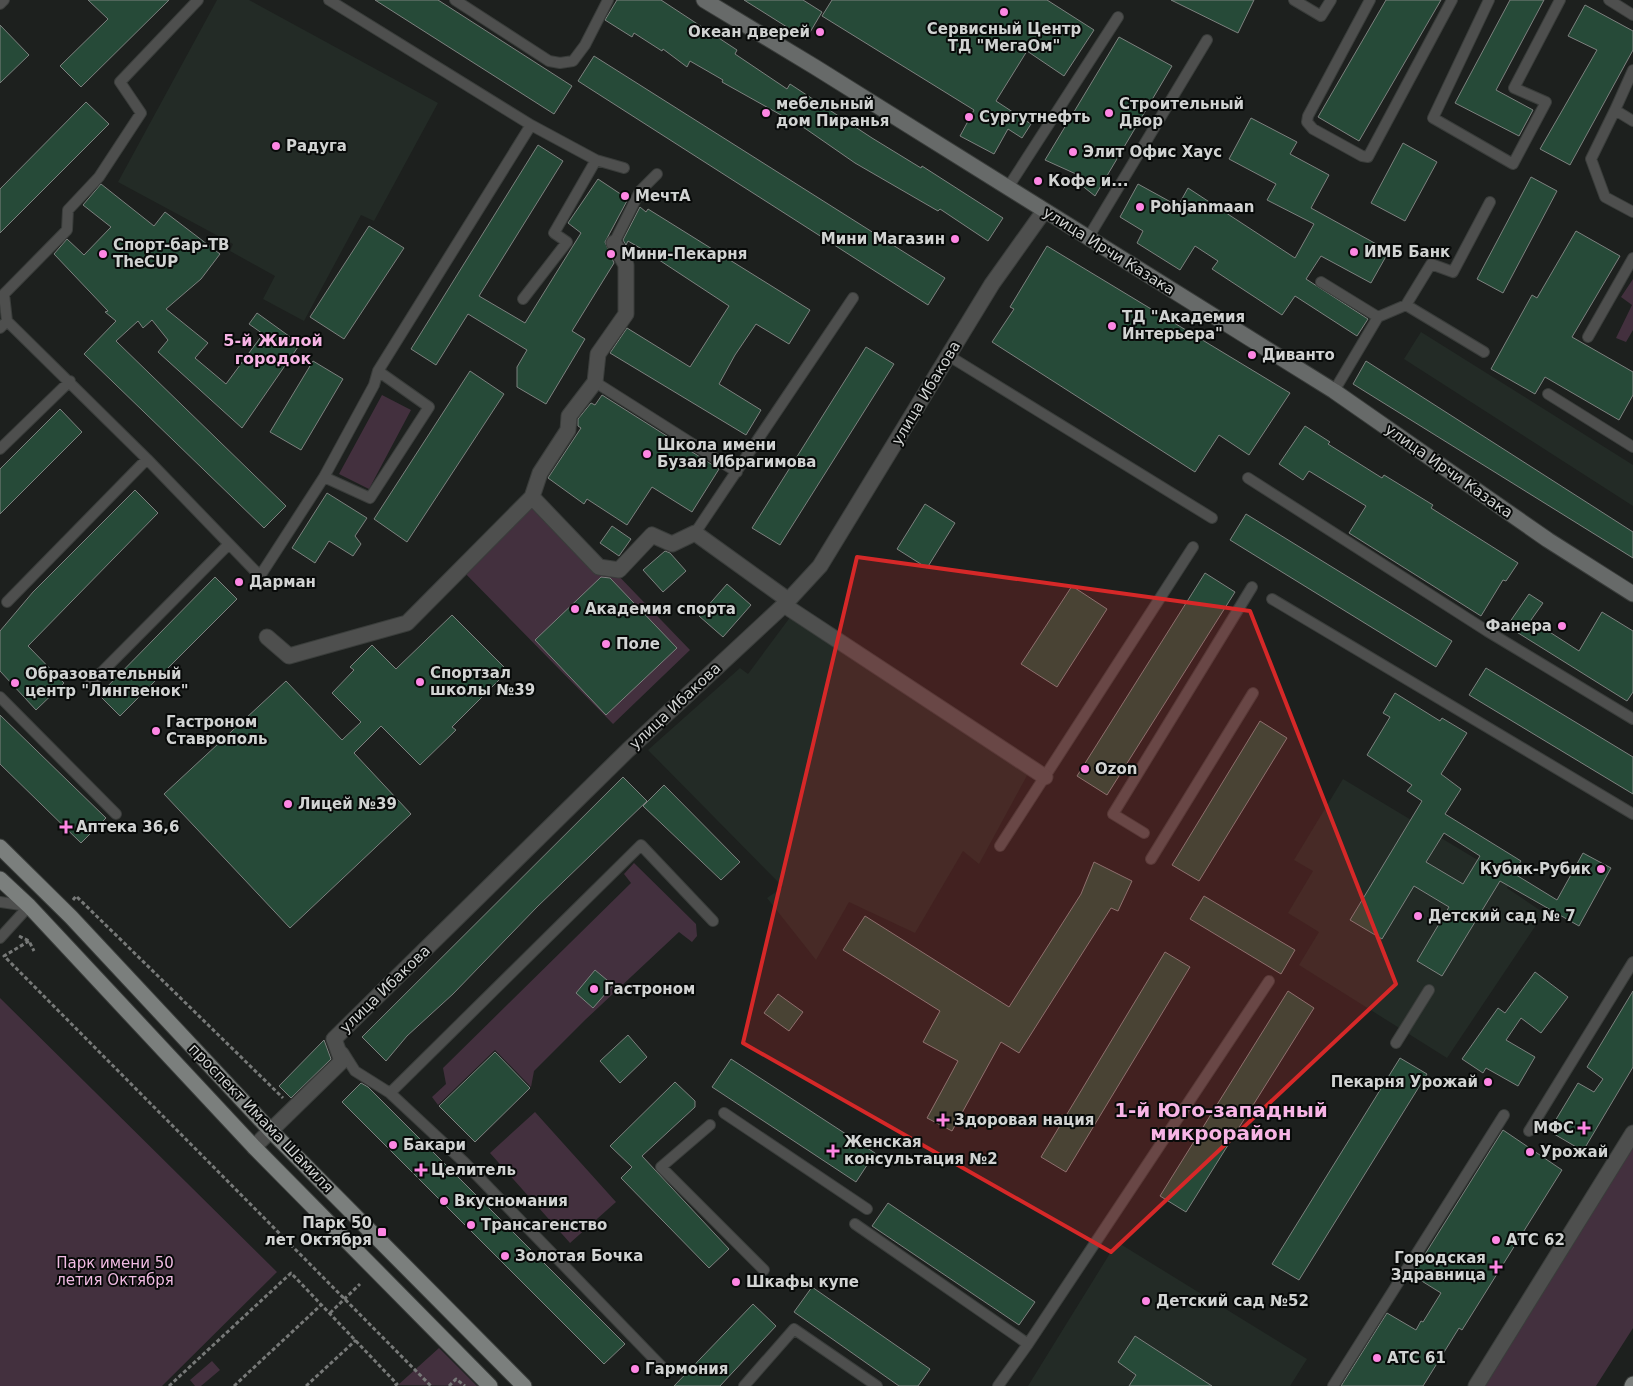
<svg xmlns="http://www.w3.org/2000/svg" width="1633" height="1386" viewBox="0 0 1633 1386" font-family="'DejaVu Sans',sans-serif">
  <rect width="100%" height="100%" fill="#1d201e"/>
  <path fill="#232b26" d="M217 0H249L438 103 374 221 361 215 304 321 263 299 275 276 230 251 233 244 118 182Z
    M1421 332 1633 465V506L1404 359Z
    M791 616 1030 770 979 864 963 851 915 933 849 902 816 960 767 898 783 887 648 750 740 668 748 674Z
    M1343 779 1511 880 1507 888 1544 913 1447 1058 1299 965 1319 932 1288 913 1313 871 1294 860Z
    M1117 1242 1307 1359 1290 1386H1028Z"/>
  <path fill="#43303e" d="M1633 279V330L1626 342 1616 338 1632 305 1621 297Z
    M382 395 411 410 369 489 339 474Z
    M533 487 690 650 613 724 459 567Z
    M634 863 696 924 697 936 692 942 679 932 585 1020 534 1071 531 1087 495 1050 438 1105 432 1097 446 1084 443 1068 631 883 624 874Z
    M0 998 277 1272 162 1386H0Z
    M535 1112 616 1202 570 1243 490 1153Z
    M1633 1143V1328L1596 1386H1484Z
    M439 1348 477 1386 398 1385Z
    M212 1361 220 1370 201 1386H195L190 1380Z"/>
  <path fill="#264a38" stroke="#7d817f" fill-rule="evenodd" d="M88 0H169L81 87 60 66 108 19Z
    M375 0H438L572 86 554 114Z
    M617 0H661L737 50 735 54 787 89 790 84 872 138 921 168 922 166 1003 218 988 241 940 209 938 211 855 163 806 129 722 82 723 80 690 61 687 67 663 49 662 51 634 33 632 37 605 20Z
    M744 0H803L822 12 806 39Z
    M832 0H1047L1094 30 1064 76 1027 51 996 101 1031 124 1022 138 1008 129 994 154 960 136 974 110 822 16Z
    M1171 0H1254L1238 33Z
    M1386 0H1441L1359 141 1318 117Z
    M1510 0H1544L1496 90 1533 110 1519 136 1455 103Z
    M1585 5 1633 31V50L1570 165 1540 149 1597 50 1568 36Z
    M0 25 29 55 0 83Z
    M1119 37 1172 66 1095 196 1080 184 1076 174 1045 160Z
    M594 56 945 278 928 305 578 81Z
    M86 102 109 124 0 233V189Z
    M1251 118 1297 142 1290 154 1329 175 1311 208 1389 251 1371 283 1321 256 1306 279 1368 319 1357 336 1295 296 1282 315 1212 269 1218 261 1195 246 1180 270 1137 243 1143 231 1120 217 1138 184 1178 206 1188 188 1295 258 1314 224 1267 200 1276 184 1229 159Z
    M1403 143 1437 162 1405 221 1371 203Z
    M538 145 563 161 479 296 525 323 581 233 568 223 598 179 628 199 605 242 614 263 572 331 585 339 546 404 517 387V367L527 350 468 314 436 365 411 349Z
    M1531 177 1557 191 1503 293 1477 279Z
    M101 184 154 226 165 212 220 254 201 279 166 309 208 343 195 358 226 384 263 334 249 324 257 313 300 344 242 428 158 352 168 340 152 320 143 328 138 321 116 341 286 506 264 528 84 354 116 321 105 312 108 311 54 254 67 239 84 255 111 227 83 205Z
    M640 207 646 212 648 209 810 310 789 344 756 324 735 355 719 384 761 410 746 435 610 353 627 328 690 367 729 306 647 252 628 241 626 245 623 240Z
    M369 226 404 248 344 339 310 317Z
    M1576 231 1620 256 1572 337 1633 372V395L1619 420 1545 377 1535 394 1491 369 1532 295 1537 298Z
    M1047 246 1290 393 1249 455 1219 435 1195 472 992 342 1014 309 1010 307Z
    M866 347 894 364 780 545 752 528Z
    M313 361 343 379 301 450 270 432Z
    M1366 361 1633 532V558L1353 384Z
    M470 371 504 394 407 542 374 519Z
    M602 395 719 469 692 512 652 487 627 525 587 499 584 504 548 478 581 428 578 426V419L591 403 595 405Z
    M60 409 82 432 0 514V469Z
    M1305 426 1330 442 1328 444 1382 478 1384 475 1433 505 1431 508 1518 563 1506 581 1503 580 1481 616 1349 533 1366 506 1309 471 1303 480 1279 464Z
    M135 490 158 513 28 646 64 683 36 710 0 671V631L33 592Z
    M327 493 367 518 355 536 361 544 353 556 329 541 315 563 292 548Z
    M925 504 955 523 927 568 897 549Z
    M1246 514 1452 641 1436 667 1230 540Z
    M612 526 631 539 619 556 600 543Z
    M665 551 670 553 686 571 663 592 643 570Z
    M1205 573 1235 592 1107 795 1077 776Z
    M215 577 237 599 120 716 99 695Z
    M601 577 610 578 677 648 606 715 535 640Z
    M727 584 751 605 723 637 699 616Z
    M1072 586 1107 609 1057 687 1021 664Z
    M1529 594 1543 603 1531 620 1579 651 1602 612 1633 631V692L1627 701 1507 626Z
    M452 615 508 671 452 727 456 730 420 765 381 726 354 753 411 814 290 928 164 794 286 681 342 740 361 722 332 693 354 670 350 667 372 645 396 669Z
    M1486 668 1633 757V794L1469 695Z
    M1395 693 1440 721 1442 718 1467 733 1441 774 1461 789 1445 814 1521 861 1513 873 1557 900 1583 853 1611 868 1579 926 1500 881 1442 976 1417 961 1449 907 1414 886 1382 939 1350 920 1422 801 1407 791 1412 785 1367 755 1390 717 1383 713ZM1444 833 1480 856 1463 884 1426 862Z
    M0 715 106 818 81 843 0 764Z
    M1260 721 1287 738 1199 881 1172 865Z
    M623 777 647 801 537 907 453 994 407 1036 386 1061 362 1037Z
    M664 785 740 862 721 880 643 806Z
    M1094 862 1132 881 1118 911 1111 908 1019 1053 1001 1042 952 1131 927 1118 958 1061 923 1042 940 1011 843 950 865 916 1009 1007 1081 894Z
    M1204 896 1295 950 1281 974 1190 919Z
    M1165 952 1190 967 1066 1172 1041 1157Z
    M595 970 613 985 593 1008 576 993Z
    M1535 972 1568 997 1541 1033 1521 1018 1506 1040 1535 1057 1518 1086 1486 1068 1483 1073 1462 1059 1498 1008 1505 1013Z
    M1288 991 1314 1008 1186 1212 1160 1196Z
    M1633 991V1067L1583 1151 1549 1131 1578 1083 1594 1092 1603 1079 1587 1067Z
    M778 994 803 1012 789 1031 764 1013Z
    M628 1035 647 1057 620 1083 600 1061Z
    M324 1040 331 1059 291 1098 279 1086Z
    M495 1052 530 1088 475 1142 439 1106Z
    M1400 1058 1427 1074 1299 1280 1272 1264Z
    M731 1059 875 1153 856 1182 712 1087Z
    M675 1082 695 1101V1107L642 1156 729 1249 709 1268 621 1178 632 1167 610 1146Z
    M361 1083 368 1087 625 1344 604 1364 342 1102Z
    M1503 1130 1562 1170 1462 1330 1459 1328 1423 1386H1341L1387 1313 1416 1330 1421 1321 1423 1322 1441 1293 1412 1275Z
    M888 1203 1035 1302 1019 1325 872 1226Z
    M812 1287 930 1369 918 1386H899L794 1312Z
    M753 1304 776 1326 720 1386H674Z
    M1135 1336 1212 1386H1129L1136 1375 1118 1362Z"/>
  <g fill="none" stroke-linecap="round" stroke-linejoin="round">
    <defs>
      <path id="lane" d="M198 0 120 82 141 113 99 177 68 210 67 230 4 294 7 321 147 459 260 576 324 477 374 385 378 371 531 125 329 0
        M455 0 549 61 560 63 573 61 585 45 608 0
        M1294 0 1321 16 1331 0
        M1370 0 1308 116 1307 122 1313 129 1362 156 1368 157 1452 0
        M1489 0 1433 118 1513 164 1546 102 1514 88 1560 0
        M1609 0 1633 15
        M0 4 4 0
        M1633 70 1615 110 1633 121
        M1615 110 1591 159 1605 197 1633 212
        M531 125 596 160 624 168
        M1007 189 1118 17
        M1088 238 1207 40
        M614 243 640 191 657 174
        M1321 282 1378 317 1406 305 1484 352
        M523 299 567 242 554 233 596 160
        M1406 305 1431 264 1453 272 1490 202
        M0 328 7 321
        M1588 337 1633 258
        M949 356 1212 518
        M595 382 737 472
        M1334 391 1378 317
        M1548 394 1633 447
        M0 449 70 381
        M324 477 370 498 429 407 378 371
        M1248 478 1487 631 1633 719
        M695 533 853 298
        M1272 599 1633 814
        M7 602 147 459
        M90 684 229 544
        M0 697 116 814
        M1144 833 1113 814 1252 587
        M1000 846 1193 547
        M1151 859 1253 693
        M0 902 28 906
        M0 938 29 906
        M1396 1043 1429 990
        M343 1052 355 1071 390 1093 465 1163 661 1366
        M390 1093 641 845 713 921
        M724 1113 867 1209
        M710 1125 661 1167 764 1270
        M1529 1131 1633 962
        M855 1224 1028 1344 998 1386
        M1028 1344 1269 981
        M744 1386 794 1329 877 1386
        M1333 1386 1504 1115"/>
      <path id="street" d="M532 497 540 473 568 430 569 416 595 382 598 354 626 314V265L614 243
        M784 605 1045 777
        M267 637 289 656 407 623 532 497 599 567 619 570 652 535 672 544 695 533 788 600
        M254 1147 342 1061 334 1039 628 750 784 605 820 566 992 284 1044 211
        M1476 1386 1633 1133"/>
      <path id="secondary" d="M704 0 815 67 1334 391 1548 540 1633 594"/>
      <path id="primary" d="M0 847 71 917 270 1130 524 1386
        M0 879 29 906 254 1147 490 1386
        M1632 1386 1633 1384"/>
    </defs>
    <use href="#lane" stroke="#3a3d3b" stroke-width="12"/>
    <use href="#street" stroke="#3a3d3b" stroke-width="17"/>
    <use href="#secondary" stroke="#3a3d3b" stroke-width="17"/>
    <use href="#primary" stroke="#3a3d3b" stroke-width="17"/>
    <path stroke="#777978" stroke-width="3" stroke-dasharray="4 2.5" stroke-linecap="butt" d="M73 900 76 896 283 1098
      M19 936 29 941 34 951
      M29 941 4 956 431 1386
      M330 1313 360 1284
      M169 1386 291 1273 397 1384 394 1386
      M234 1386 321 1305
      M306 1386 356 1340
      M449 1386 456 1379 465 1386"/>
    <use href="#lane" stroke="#4e4f4e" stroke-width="10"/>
    <use href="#street" stroke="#4e4f4e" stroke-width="15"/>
    <use href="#secondary" stroke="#676a69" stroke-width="15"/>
    <use href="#primary" stroke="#7b7f7d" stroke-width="15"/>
  </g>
  <path fill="#d62828" fill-opacity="0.2" stroke="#d62828" stroke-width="4" stroke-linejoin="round" d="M857 557 1250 611 1396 984 1111 1252 743 1043Z"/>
  <g fill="#fd86e3" stroke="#080a09" stroke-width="2">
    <circle cx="1004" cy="12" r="5"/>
    <circle cx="820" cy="32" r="5"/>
    <circle cx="766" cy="113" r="5"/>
    <circle cx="1109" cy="113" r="5"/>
    <circle cx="969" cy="117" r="5"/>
    <circle cx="276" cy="146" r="5"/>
    <circle cx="1073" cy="152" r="5"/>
    <circle cx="1038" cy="181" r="5"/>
    <circle cx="625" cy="196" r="5"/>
    <circle cx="1140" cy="207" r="5"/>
    <circle cx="955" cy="239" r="5"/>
    <circle cx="1354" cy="252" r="5"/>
    <circle cx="103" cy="254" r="5"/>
    <circle cx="611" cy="254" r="5"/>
    <circle cx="1112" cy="326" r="5"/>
    <circle cx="1252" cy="355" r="5"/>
    <circle cx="647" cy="454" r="5"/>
    <circle cx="239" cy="582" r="5"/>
    <circle cx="575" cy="609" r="5"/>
    <circle cx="1562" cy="626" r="5"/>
    <circle cx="606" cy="644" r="5"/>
    <circle cx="420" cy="682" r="5"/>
    <circle cx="15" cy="683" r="5"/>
    <circle cx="156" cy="731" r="5"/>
    <circle cx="1085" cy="769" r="5"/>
    <circle cx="288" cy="804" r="5"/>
    <path d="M63.5 819.5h5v5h5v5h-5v5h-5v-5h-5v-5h5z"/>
    <circle cx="1601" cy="869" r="5"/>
    <circle cx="1418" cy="916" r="5"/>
    <circle cx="594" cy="989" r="5"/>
    <circle cx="1488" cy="1082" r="5"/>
    <path d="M940.5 1112.5h5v5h5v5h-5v5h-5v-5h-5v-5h5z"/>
    <path d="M1581.5 1120.5h5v5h5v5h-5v5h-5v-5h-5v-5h5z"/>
    <circle cx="393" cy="1145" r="5"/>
    <path d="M830.5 1143.5h5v5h5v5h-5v5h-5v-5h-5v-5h5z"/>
    <circle cx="1530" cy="1152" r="5"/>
    <path d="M418.5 1162.5h5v5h5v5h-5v5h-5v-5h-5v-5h5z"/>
    <circle cx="444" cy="1201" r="5"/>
    <circle cx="471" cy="1225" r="5"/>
    <rect x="377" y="1227" width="10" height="10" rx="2.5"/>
    <circle cx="1496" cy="1240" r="5"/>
    <circle cx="505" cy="1256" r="5"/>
    <path d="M1493.5 1259.5h5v5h5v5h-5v5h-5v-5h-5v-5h5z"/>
    <circle cx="736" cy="1282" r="5"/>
    <circle cx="1146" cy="1301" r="5"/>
    <circle cx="1377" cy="1358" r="5"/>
    <circle cx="635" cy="1369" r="5"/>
  </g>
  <g text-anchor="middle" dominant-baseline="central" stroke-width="4" stroke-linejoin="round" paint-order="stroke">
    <g font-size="15" font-weight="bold" fill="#d1d3d2" stroke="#080a09" text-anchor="start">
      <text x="1004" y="29" text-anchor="middle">Сервисный Центр<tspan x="1004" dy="17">ТД "МегаОм"</tspan></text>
      <text x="810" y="32" text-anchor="end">Океан дверей</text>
      <text x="776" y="104">мебельный<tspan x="776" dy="17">дом Пиранья</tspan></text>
      <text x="1119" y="104">Строительный<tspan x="1119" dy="17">Двор</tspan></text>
      <text x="979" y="117">Сургутнефть</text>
      <text x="286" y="146">Радуга</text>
      <text x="1083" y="152">Элит Офис Хаус</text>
      <text x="1048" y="181">Кофе и...</text>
      <text x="635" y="196">МечтА</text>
      <text x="1150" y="207">Pohjanmaan</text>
      <text x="945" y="239" text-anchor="end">Мини Магазин</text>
      <text x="113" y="245">Спорт-бар-ТВ<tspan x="113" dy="17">TheCUP</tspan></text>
      <text x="1364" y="252">ИМБ Банк</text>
      <text x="621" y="254">Мини-Пекарня</text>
      <text x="1122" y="317">ТД "Академия<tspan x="1122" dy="17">Интерьера"</tspan></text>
      <text x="1262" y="355">Диванто</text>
      <text x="657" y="445">Школа имени<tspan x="657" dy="17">Бузая Ибрагимова</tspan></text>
      <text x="249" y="582">Дарман</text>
      <text x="585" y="609">Академия спорта</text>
      <text x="1552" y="626" text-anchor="end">Фанера</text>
      <text x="616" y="644">Поле</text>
      <text x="430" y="673">Спортзал<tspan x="430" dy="17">школы №39</tspan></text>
      <text x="25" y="674">Образовательный<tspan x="25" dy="17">центр "Лингвенок"</tspan></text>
      <text x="166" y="722">Гастроном<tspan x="166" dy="17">Ставрополь</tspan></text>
      <text x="1095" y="769">Ozon</text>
      <text x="298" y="804">Лицей №39</text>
      <text x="76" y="827">Аптека 36,6</text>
      <text x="1591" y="869" text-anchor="end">Кубик-Рубик</text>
      <text x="1428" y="916">Детский сад № 7</text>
      <text x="604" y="989">Гастроном</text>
      <text x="1478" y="1082" text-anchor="end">Пекарня Урожай</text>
      <text x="954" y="1120">Здоровая нация</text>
      <text x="1574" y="1128" text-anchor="end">МФС</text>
      <text x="844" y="1142">Женская<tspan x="844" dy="17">консультация №2</tspan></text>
      <text x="403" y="1145">Бакари</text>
      <text x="1540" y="1152">Урожай</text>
      <text x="431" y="1170">Целитель</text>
      <text x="454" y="1201">Вкусномания</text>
      <text x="372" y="1223" text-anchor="end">Парк 50<tspan x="372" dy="17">лет Октября</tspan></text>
      <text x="481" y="1225">Трансагенство</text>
      <text x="1506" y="1240">АТС 62</text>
      <text x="515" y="1256">Золотая Бочка</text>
      <text x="1486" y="1258" text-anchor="end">Городская<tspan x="1486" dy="17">Здравница</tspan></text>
      <text x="746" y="1282">Шкафы купе</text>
      <text x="1156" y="1301">Детский сад №52</text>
      <text x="1387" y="1358">АТС 61</text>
      <text x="645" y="1369">Гармония</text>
    </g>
    <g font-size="15" fill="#d1d3d2" stroke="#080a09">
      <text transform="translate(1109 251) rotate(32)">улица Ирчи Казака</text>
      <text transform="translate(926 393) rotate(-59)">улица Ибакова</text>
      <text transform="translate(1449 471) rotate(35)">улица Ирчи Казака</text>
      <text transform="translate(675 706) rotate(-43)">улица Ибакова</text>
      <text transform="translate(385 989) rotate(-44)">улица Ибакова</text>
      <text transform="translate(261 1118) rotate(46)">проспект Имама Шамиля</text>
    </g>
    <g font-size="15" fill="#f1bbe3" stroke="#080a09">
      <text x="115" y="1263">Парк имени 50<tspan x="115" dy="17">летия Октября</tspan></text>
    </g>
    <g font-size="16" font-weight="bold" fill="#f7b4e5" stroke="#080a09">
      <text x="273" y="340">5-й Жилой<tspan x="273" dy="18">городок</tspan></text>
    </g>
    <g font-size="20" font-weight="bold" fill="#f7b4e5" stroke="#080a09">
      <text x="1221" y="1110">1-й Юго-западный<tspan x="1221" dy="23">микрорайон</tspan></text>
    </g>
  </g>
</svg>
